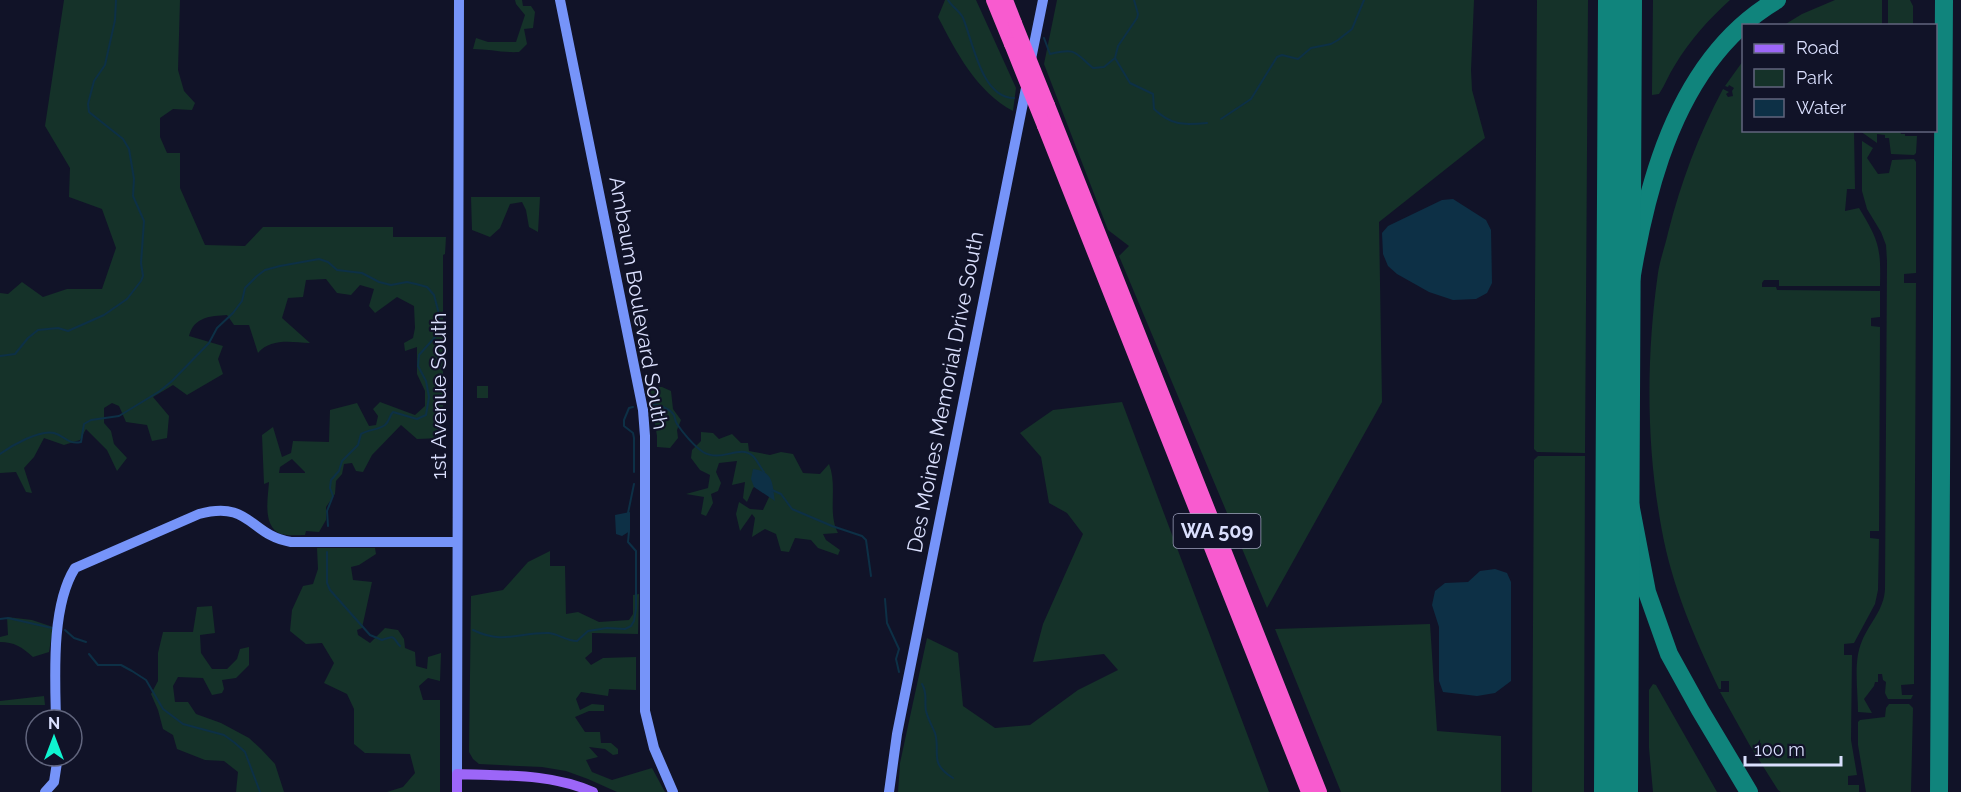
<svg xmlns="http://www.w3.org/2000/svg" width="1961" height="792" viewBox="0 0 1961 792" font-family="Raleway,sans-serif">
  <rect width="100%" height="100%" fill="#111328"/>
  <path fill="#153229" fill-rule="evenodd" d="M64 0H180L178 70 184 91 195 103 192 110 173 109 160 118V137L167 153H180V188L205 245 245 246 263 227H393V237H446L445 254 443 255V438L417 439 401 425 372 455 363 472 356 471 352 463 344 464 342 474 336 481 335 494 326 507V520L319 532 306 531 305 535C298 535 289 536 281 534 262 527 268 498 269 482L264 484 262 435 273 427 282 457 291 453 293 441 329 442 330 410 357 403 369 426 376 425 378 416 373 409 380 402 415 415 425 406V391L417 374V347L405 351 404 343 413 338 415 328 414 306 397 297 375 313 369 306 374 289 360 285 351 295 337 293 326 279 306 280 303 297 288 298 282 318 310 343C290 342 271 338 258 353L249 325H234L227 315C210 316 194 317 189 336L223 346 218 359 223 374 187 395 173 385 153 397 169 416 167 438 152 441 147 425 126 422 119 406 112 403 104 408V423L111 431 114 444 127 458 117 471 107 450 86 429 80 440 64 445 44 438 34 457 24 468 32 493 26 492 16 472 0 473V293L8 294 22 282 43 297 67 289H102L116 248 102 209 69 197 70 168 45 126ZM292 459 305 472V473H279L280 467Z
    M515 0H522L523 6H531L535 12 533 28 524 29 527 44 519 52C503 53 489 49 473 49L476 38 488 42H516L525 15 516 4Z
    M945 0H976L1016 88 1013 111C977 92 956 52 938 17Z
    M1057 0H1474L1471 70 1472 90 1485 138 1379 222 1382 402 1267 608 1119 256 1129 246 1108 230 1044 64Z
    M1537 0H1588L1585 453 1537 452 1534 449Z
    M1653 0H1730C1709 19 1690 40 1675 65 1669 74 1665 85 1659 94L1652 95V90Z
    M1835 0H1882V25H1784L1802 14Z
    M1888 0H1910L1913 6V25H1888Z
    M1743 61 1744 130 1854 131 1855 189H1847L1845 211 1859 208C1879 241 1881 247 1880 286H1779V280H1764L1762 283V287H1776L1777 290 1880 291V317L1871 318V326L1880 327 1879 531H1870V538L1879 539 1878 590 1875 604 1854 643 1844 644V655H1852L1851 740 1857 775 1848 776V785H1859V792H1781L1778 790 1749 744 1720 692H1729V681H1721V689H1719C1695 639 1672 586 1662 531 1646 447 1646 357 1658 273 1660 260 1665 246 1668 233 1681 182 1698 136 1723 89L1729 92 1726 94 1728 97 1733 96 1732 91 1734 88 1729 85 1728 87 1725 86Z
    M1860 131H1900L1901 134H1905V136H1917L1916 153 1914 155 1891 154 1889 138H1885V135L1877 134V143Z
    M1862 141 1873 148 1867 158 1878 174 1889 173 1892 160 1914 159 1916 162V273L1904 274V283H1916L1914 684 1901 685 1902 695H1913L1911 699H1888L1885 693 1886 682 1883 680 1882 674H1878V682H1875L1874 686 1864 699 1872 713 1858 712C1858 690 1853 661 1862 641 1870 622 1884 610 1885 589L1887 261 1886 245 1881 232 1867 209 1862 191Z
    M471 197H540L538 232 529 227 526 210 522 202 510 204 500 228 490 237 472 230Z
    M477 386H488V398H477Z
    M649 387H662L671 391 673 409 681 420 677 430 678 438 670 448 657 447V436Z
    M1122 402 1269 792H898L900 763 927 638 958 653 963 706 995 728 1030 725 1078 690 1118 670 1104 654 1033 662 1043 624 1083 534 1067 513 1049 503 1041 457 1020 433 1053 410Z
    M701 432 713 433 719 439 732 434 741 443H748L749 451 770 455 781 452 793 454 803 473 820 474 829 464C838 487 827 512 838 533L823 534 826 540 840 550 838 555 818 548 811 540 795 538 789 552 781 551 776 534 765 529 752 537 755 518 752 514 740 531 736 514 739 502 750 509 763 510 770 495 763 480 753 488 747 502 743 498 745 482 732 485 737 461 719 463 716 472 721 483 718 491 711 494 713 503 706 516 701 514 704 497 686 494 708 488 710 475 700 470 691 458 692 450 701 441Z
    M1538 456H1585L1584 792H1532L1534 460Z
    M317 548H375L376 554 359 565 351 567 353 580 372 582 362 628 357 630 358 635 370 643 385 628 398 630 404 639 405 648 415 652 416 666 427 669 428 657 441 653 440 681 428 678 419 686 423 700H440V792H387L403 787 415 773 410 754 365 753 354 744V709L347 694 324 683 334 663 322 643 306 644 290 631 292 610 303 586 313 584 318 569Z
    M550 551V566H565L566 614 578 612 599 622 629 620 633 614V595L639 594 638 634 592 633V652L585 658 591 665 603 658 636 657V690L609 689 608 696 581 692 576 699 580 710 592 704 604 705V711H589L575 717 585 732H600L601 743H611L618 749V754L613 755 605 749 589 747 598 757 586 760 592 772 612 780 652 768 665 792H617L588 779 566 771 542 767 479 764 473 759 469 752 471 596 503 590 528 562Z
    M212 606 215 633 200 635 201 653 212 669H227L237 659 240 649 249 647V665L236 678 222 680 224 689 222 693 212 695 203 678 178 677 173 686 175 702H188L196 714 221 723 249 738 261 749 275 764 284 792H236L238 772 224 761 205 760 177 749 173 735 163 729 158 710 151 694 158 681V653L163 632H193L197 607Z
    M7 617 32 620 53 627 49 652 33 657C22 647 14 642 0 642V637L8 635Z
    M1430 624 1437 731 1501 736V792H1341L1275 629Z
    M1653 684 1656 685 1717 792H1653L1649 748V690Z
    M44 696 45 705H0V701Z
    M1889 704H1909L1913 708 1911 792H1866L1858 745V722L1860 720 1885 717 1886 708Z"/>
  <path fill="#0d3046" d="M1453 199 1486 220 1491 230 1492 283 1487 293 1476 299 1453 300 1429 292 1397 274 1388 266 1383 254 1382 233 1388 226 1442 200Z
    M753 469C774 472 772 483 775 501L754 487 751 479Z
    M630 512V531L622 536 616 534 615 515Z
    M1495 569 1507 573 1511 582V681L1495 693 1477 696 1443 692 1439 681V627L1432 605 1435 591 1445 583 1468 582 1480 571Z"/>
  <g fill="none" stroke-linecap="round" stroke-linejoin="round">
    <path stroke="#0d3046" stroke-width="2" d="M948 0C952 7 960 11 963 18 973 41 981 98 1014 98
      M1044 38 1050 54C1077 47 1075 53 1093 68L1104 67 1115 58 1130 83 1153 94 1154 109C1172 126 1183 125 1207 123
      M1115 58 1118 46 1137 18 1138 14 1134 0
      M1221 119 1251 99 1277 57 1282 55 1298 59 1311 48 1331 44 1338 40 1352 29 1364 0
      M0 356 15 354 28 338 38 330 58 328 68 331 104 315 127 299 141 281 143 276 141 263 144 221 133 196 134 179 129 149 123 139 89 112 88 104 94 81 105 65 115 20 116 0
      M653 404C661 406 669 408 674 415 675 418 675 421 677 424 683 433 694 446 703 452 722 463 739 444 753 456 757 460 760 467 764 472
      M633 407 629 408 624 420V426L633 433 634 438V472
      M0 454C11 446 40 429 54 433 65 436 68 445 81 442L84 424 91 420 119 416 160 391 172 381 209 343 217 328 233 313 242 301 245 288 257 276 265 270 280 266 319 259 328 262 337 270 362 273 379 282 391 285 407 282 416 284 427 287 434 295 439 314V327L436 336 419 355 418 366 426 381 429 397 426 415 417 419 393 412C389 416 390 421 385 425 379 430 369 429 361 434L358 445 342 461 339 471 331 480 330 488 333 496 327 511 328 526
      M772 490 781 494 792 509 832 526 862 536 866 540 871 576
      M628 513 634 484
      M327 552V583L330 590 370 635 382 640C396 635 392 637 400 646
      M885 599 887 623 899 649 896 659 899 672
      M0 619 8 618 52 628
      M65 630 74 638 86 642
      M473 630C504 645 519 632 549 633 559 634 566 641 577 641L588 631 607 628 625 629 631 626 634 621 636 609V551L628 542 629 531
      M89 654 98 665H121L132 671 146 680 163 709 183 724 224 735 235 743 245 752 260 792
      M922 684C928 694 924 701 926 711 928 719 932 726 935 733 941 752 928 763 953 778"/>
    <path stroke="#10847c" stroke-width="18" d="M1619 363C1636 238 1657 70 1777 0
      M1618 396 1629 498 1647 592 1669 654 1700 710 1749 792
      M1617 713 1626 792
      M1939 792 1944 0"/>
    <path stroke="#10847c" stroke-width="44" d="M1616 792 1620 0"/>
    <path stroke="#7694f9" stroke-width="10" d="M560 0 643 410 645 436V711L654 748 673 792
      M1030 64 1043 0
      M56 720C55 676 51 606 75 568L199 514C251 500 249 535 291 542H457
      M457 774 459 0
      M45 792 54 782 58 756
      M889 792 897 734 1027 83"/>
    <path stroke="#9c66f8" stroke-width="10" d="M457 792V774C504 776 549 773 593 792"/>
    <path stroke="#f85bcf" stroke-width="14" d="M993 0 1011 44
      M1006 0 1015 23
      M1048 105 1320 792
      M1044 126 1308 792"/>
    <path stroke="#f85bcf" stroke-width="14" d="M1015 23 1048 105
      M1011 44 1044 126"/>
  </g>
  <g text-anchor="middle" dominant-baseline="central" stroke-width="4.5" stroke-linejoin="round" paint-order="stroke">
    <rect fill="#111328" stroke="#9ea2bd" stroke-width="1.5" x="1173.5" y="514" width="87" height="34" rx="4.5"/>
    <g font-size="20" font-weight="bold" fill="#dadffd">
      <text x="1217" y="531">WA 509</text>
    </g>
    <g font-size="21" fill="#dadffd" stroke="#111328">
      <text transform="translate(639 303) rotate(80)">Ambaum Boulevard South</text>
      <text transform="translate(945 392) rotate(-79)">Des Moines Memorial Drive South</text>
      <text transform="translate(438 396) rotate(-90)">1st Avenue South</text>
    </g>
  </g>
  <rect x="1742" y="24" width="195" height="108" fill="#111328" stroke="#61657d" stroke-width="1.5"/>
  <rect x="1754" y="44" width="30" height="9" fill="#9c66f8" stroke="#61657d" stroke-width="1.5"/>
  <text x="1796" y="54" font-size="18" fill="#dadffd">Road</text>
  <rect x="1754" y="69" width="30" height="18" fill="#153229" stroke="#61657d" stroke-width="1.5"/>
  <text x="1796" y="84" font-size="18" fill="#dadffd">Park</text>
  <rect x="1754" y="99" width="30" height="18" fill="#0d3046" stroke="#61657d" stroke-width="1.5"/>
  <text x="1796" y="114" font-size="18" fill="#dadffd">Water</text>
  <g transform="translate(54 738)"><circle r="28" fill="#111328" stroke="#61657d" stroke-width="1.5"/>
  <path d="M0-4.5L10 22L0 15L-10 22Z" fill="#0ff5d0"/>
  <text y="-9" font-size="16" font-weight="bold" text-anchor="middle" fill="#dadffd">N</text>
  </g>
  <path d="M1745 756v9h96v-9" fill="none" stroke="#dadffd" stroke-width="3"/>
  <text x="1754" y="756" font-size="18" fill="#dadffd" stroke="#111328" stroke-width="4.5" paint-order="stroke">100 m</text>
</svg>
